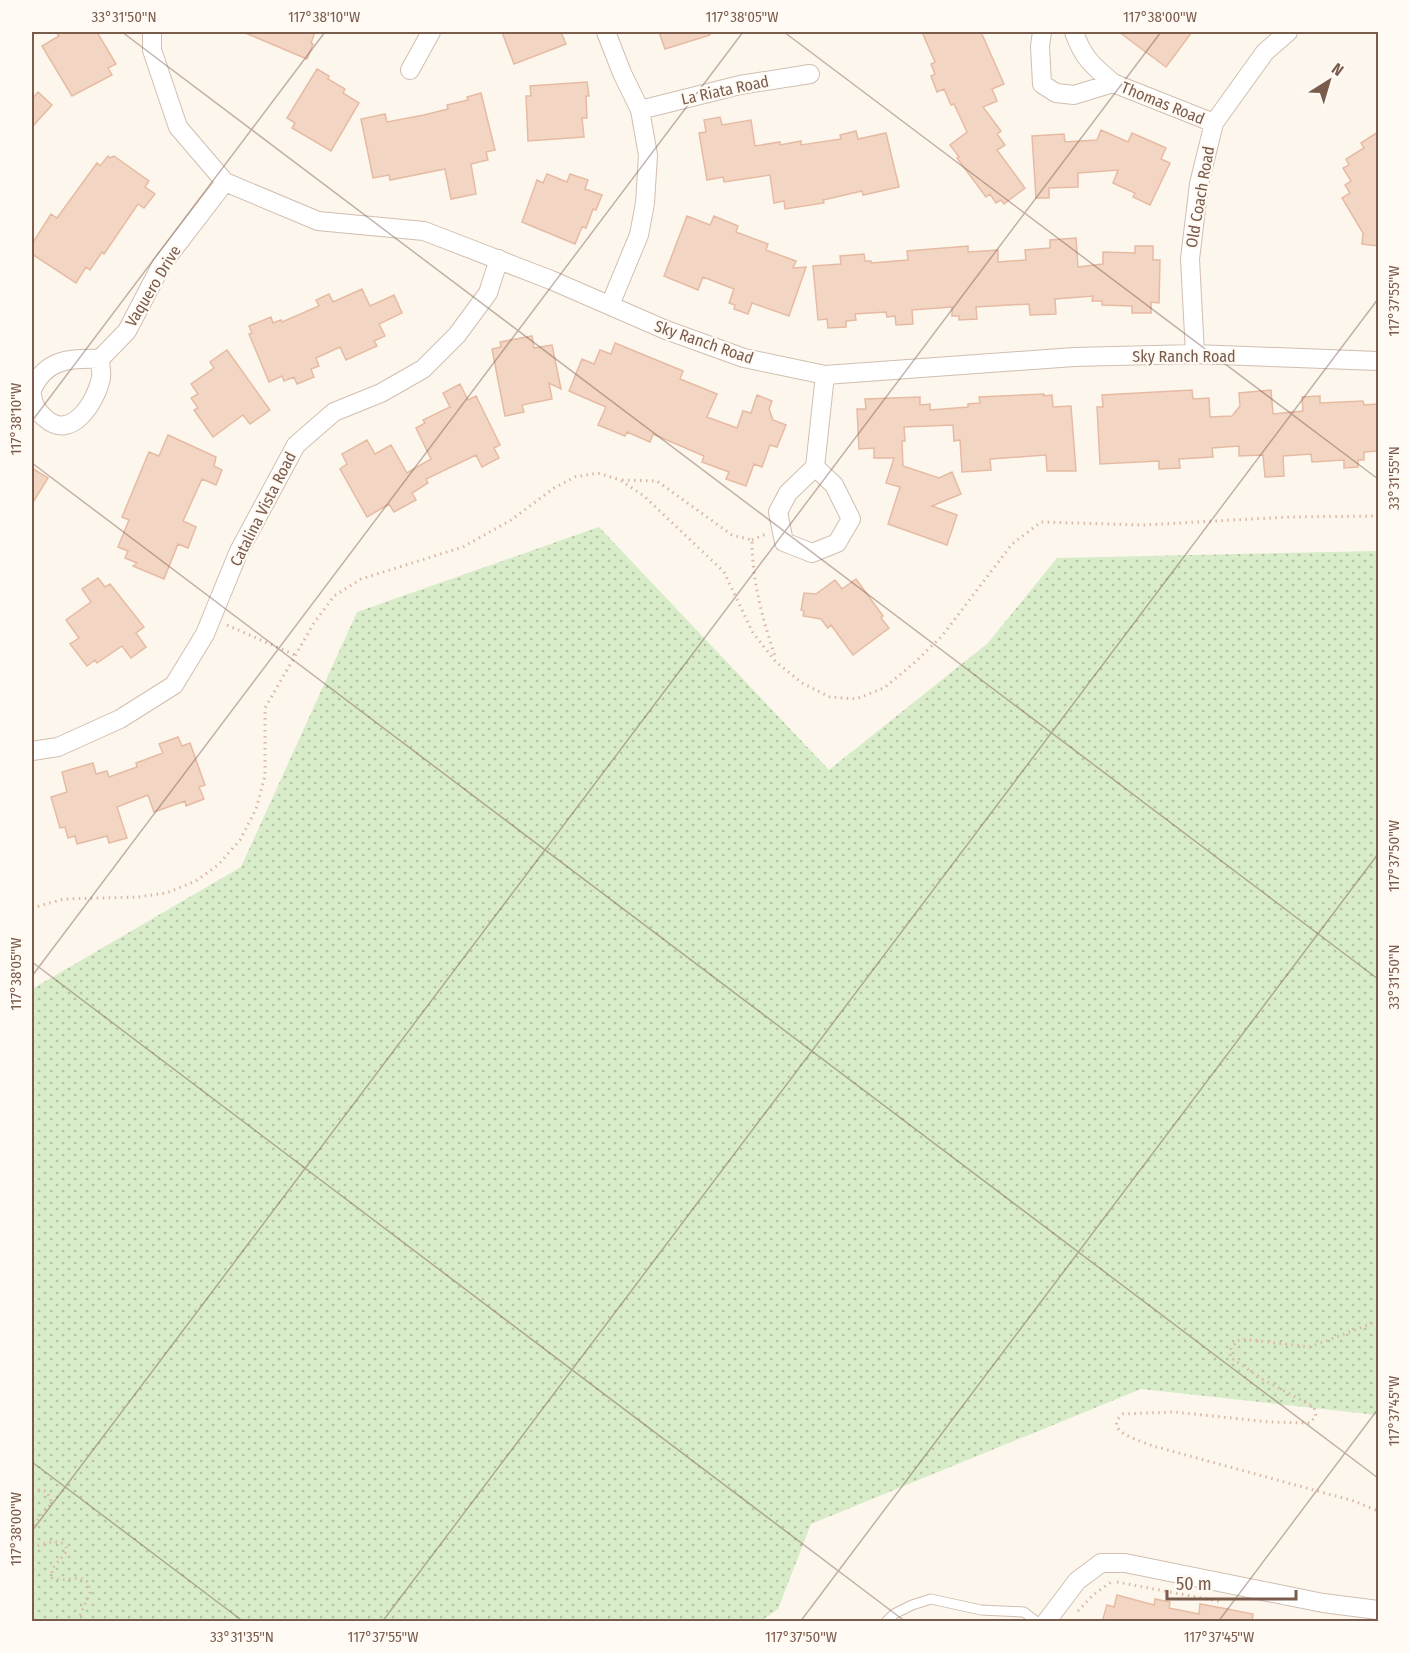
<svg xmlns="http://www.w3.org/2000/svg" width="1410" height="1653" viewBox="0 0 1410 1653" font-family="'Fira Sans Condensed',sans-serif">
  <defs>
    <pattern id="grass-dots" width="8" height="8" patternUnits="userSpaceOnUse" patternTransform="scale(1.5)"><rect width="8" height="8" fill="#d8ecc9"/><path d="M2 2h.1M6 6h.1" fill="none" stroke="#b4c2a5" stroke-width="1.8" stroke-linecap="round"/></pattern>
  </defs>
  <rect width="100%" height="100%" fill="#fdf6ec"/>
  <path fill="url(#grass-dots)" d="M599 527 829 770 988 643 1057 558 1378 551V1415L1141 1389 811 1524 778 1609 761 1621H32V989L241 867 357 612Z"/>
  <path fill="#f3d5c3" stroke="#e6bba3" stroke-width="1.5" d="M56 32H97L116 64 108 68 112 75 72 96 42 46 59 36Z
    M243 32H315L311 43 313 44 307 59Z
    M502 32H561L566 44 514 64Z
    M659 32H710V35L665 49Z
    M922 32H981L1004 84 992 89 997 101 983 107 1001 131 997 134 1005 145 997 150 1025 188 1004 204 1001 200 996 203 990 194 986 197 957 158 959 157 950 145 967 132 954 104 951 105 944 89 937 92 931 76 935 74 931 64 935 62Z
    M1119 32H1192L1166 67Z
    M317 69 329 76 328 79 345 89 343 93 359 103 331 151 292 128 295 123 287 118Z
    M587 82 589 96H586L587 118H582L584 137 528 141 526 96H531L530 86Z
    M38 92 52 105 32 127V99Z
    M481 93 495 150 486 152 488 160 471 164 476 194 451 199 445 169 390 180 389 175 373 178 361 119 385 114 387 122 424 115 448 109 447 105 468 100 467 97Z
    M720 117 722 125 751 120 755 146 780 142V145L801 141V145L841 139 840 135 856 131 858 139 886 133 899 187 863 195 862 191 823 200 824 203 785 209 784 201 774 203 770 175 724 182 723 177 707 180 699 133 706 132 704 120Z
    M1101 130 1128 142 1132 133 1166 148 1161 159 1170 163 1150 205 1133 197 1135 193 1113 183 1118 170 1078 173V187L1049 188V198H1036L1032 136 1064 134 1065 142 1097 140Z
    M1378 132V246L1362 244 1363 233 1342 198 1350 193 1345 185 1351 181 1343 168 1349 165 1346 159 1364 148 1361 143Z
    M108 156 110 158 114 156 149 181 145 187 155 194 144 208 138 204 104 254 102 252 90 270 86 267 76 283 32 254V244L51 214 57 218 97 163 100 166Z
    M547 174 567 182 570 174 588 180 585 189 602 195 596 210 593 209 586 228 582 227 575 244 522 222 537 180 543 183Z
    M687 216 710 225 714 216 738 226 736 232 768 244 766 250 796 261 793 268 806 267 789 316 752 303 748 314 734 309 735 305 729 303 734 289 703 277 698 290 664 276Z
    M1076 238 1078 267 1103 264V252L1135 253V246H1153V260H1160L1159 303 1151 302V313H1132V306L1102 305V301H1092L1093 296 1055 299 1056 314 1030 315 1029 304 976 307 977 319 959 320V316H952V307L912 310 913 324 896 325 895 316 887 317 886 312 855 314 856 320 846 321V327L828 328 827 319 818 320 813 266 841 264 840 256 864 254 865 261H871V263L908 260 907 251 968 246V252L998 250V262L1026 260 1025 250 1050 248V240Z
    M362 289 370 306 394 295 402 313 379 324 385 336 374 341 377 346 346 360 340 347 316 358 319 366 311 369 314 377 297 384 294 377 284 381 282 376 269 382 249 334 252 333 249 326 271 317 273 323 281 320 282 322 319 306 316 300 329 294 333 302Z
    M532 336 534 348 552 345 561 389 549 383 552 399 522 405 524 412 505 416 492 349 501 347 500 342Z
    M615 343 683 371 680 379 717 394 707 417 737 428 743 411 751 413 757 395 772 401 769 409 773 420 786 425 777 447 770 445 762 467 754 464 746 486 726 479 729 472 702 462 704 456 653 434 650 442 627 432 625 436 598 425 606 407 569 391 582 359 594 364 600 350 611 354Z
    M227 350 270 410 250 424 243 415 213 437 194 410 198 408 191 398 198 394 191 384 214 368 210 362Z
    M460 384 468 400 476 396 500 445 494 448 499 458 482 467 476 455 426 479 428 483 412 493 416 500 394 512 389 504 367 517 340 469 347 464 342 454 367 440 375 454 391 445 407 473 431 459 416 428 425 423 423 420 450 407 443 393Z
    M1192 390 1193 399 1209 398 1210 417 1232 416 1240 406 1239 393 1271 390 1273 414 1303 411 1302 397 1320 396V403L1363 401 1364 405 1378 404V451L1364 452V460H1358V467L1344 468V460L1312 462 1311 454 1283 456 1284 476 1265 477 1263 455 1239 456V446L1212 448 1213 457 1179 459 1180 468 1159 469V461L1100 464 1097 407H1103L1102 395Z
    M1044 394V396L1052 395 1053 407 1071 406 1076 471H1047L1046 455 990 459 991 470 962 472 960 440 954 441 953 425 904 427 905 441H902L903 466 939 478 952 472 961 494 932 506 957 515 947 545 888 524 900 487 886 483 894 458H874V448L859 449 857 409H866L865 399 920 397V405L930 404V410L968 407V404L980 403 979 397Z
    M168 435 216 457 214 466 222 470 216 485 202 479 183 521 196 527 188 548 178 544 164 579 133 566 137 563 125 558 128 551 118 547 129 520 122 517 149 452 159 456Z
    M32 468 48 478 32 504Z
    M98 578 105 587 110 584 144 627 136 633 146 647 131 658 122 646 97 663 95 660 87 666 70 644 79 638 66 620 91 602 82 589Z
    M856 579 883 616 881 618 889 628 853 655 831 625 828 628 821 619 803 616 804 611 801 610 804 593 816 594 835 580 842 589Z
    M178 737 182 746 190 743 205 785 199 787 204 799 186 806 185 801 154 812 148 795 117 807 127 838 109 843 107 836 77 844 75 836 68 838 65 827 60 828 51 797 67 792 62 772 93 763 96 774 107 771 109 777 137 767 136 763 163 753 159 744Z
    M1117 1595 1154 1605 1155 1599 1170 1602 1169 1608 1199 1614 1200 1604 1222 1608 1253 1614 1252 1622H1102L1107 1605 1114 1607Z"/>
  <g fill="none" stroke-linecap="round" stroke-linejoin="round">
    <defs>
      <path id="service" d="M886 1622 894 1614 912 1605 931 1599 981 1610 1024 1612 1037 1622"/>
      <path id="minor" d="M152 32V50L178 127 225 182 318 221 424 231 551 280 666 330 744 358 825 375 1074 357 1195 354 1378 361
        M606 32 622 73 640 110 648 155 645 203 639 235 610 305
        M1042 32 1040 46 1042 84 1056 93 1074 95 1113 83 1214 123
        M1074 32C1083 58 1093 66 1113 83
        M410 70 431 32
        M640 110 740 85 810 74
        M1195 354 1190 259 1199 184 1214 123 1265 52 1288 32
        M32 390C45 359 70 358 100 359
        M32 395C33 405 37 411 45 418 71 442 96 402 101 378 102 372 100 365 100 359L127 331 162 264 225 182
        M815 467 834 485 851 519 837 543 812 553 784 542 778 512 788 493 815 467 825 375
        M32 751 58 747 120 719 174 685 205 634 239 551 296 445 334 412 381 393 423 369 457 335 488 293 499 259
        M1046 1622 1077 1581 1101 1563H1125L1323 1603 1378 1610"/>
    </defs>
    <use href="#service" stroke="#d1beb0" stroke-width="11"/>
    <use href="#minor" stroke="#d1beb0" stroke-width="20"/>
    <path stroke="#d9b8a5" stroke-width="3" stroke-dasharray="1.5 4.5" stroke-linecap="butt" d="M622 480 657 481 732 535 752 540C752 582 763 621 776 659
      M752 540 766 534
      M227 625 295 655
      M32 908 64 899 138 897 166 893 196 881 218 865 240 840 256 809 265 776V708L314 623 334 596 361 579 463 547 511 520 554 488 575 477 598 473 620 480 644 496 724 572 753 633 776 662 802 683 830 697 856 699 884 688 914 663 942 636 1012 544 1041 522 1143 525 1289 517 1378 516
      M1378 1321 1310 1347 1242 1339 1237 1341 1231 1348 1230 1357 1262 1379 1314 1407 1316 1416 1310 1423 1269 1422 1175 1412 1123 1414C1101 1431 1141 1441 1153 1446L1354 1501 1378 1511
      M32 1489 46 1491 51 1499 50 1505 32 1527
      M32 1545 35 1546C46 1544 65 1536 67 1551L52 1569V1578C65 1584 76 1573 88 1582L90 1593 77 1622
      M1117 1582 1223 1602
      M1078 1611 1093 1595 1111 1582"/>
    <use href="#service" stroke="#fff" stroke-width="9"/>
    <use href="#minor" stroke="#fff" stroke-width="18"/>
  </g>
  <path fill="none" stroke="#7a5c4d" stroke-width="1.5" stroke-opacity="0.45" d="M122 32 1378 979M784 32 1378 479M32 421 325 32M32 463 1378 1478M32 962 906 1622M32 976 743 32M32 1462 244 1622M32 1531 1161 32M382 1622 1378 299M800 1622 1378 854M1218 1622 1378 1409"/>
  <g text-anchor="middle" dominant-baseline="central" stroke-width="4.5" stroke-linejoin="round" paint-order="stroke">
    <g font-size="16" fill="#7a5c4d" stroke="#fffaf3">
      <text transform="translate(725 90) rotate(-12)">La Riata Road</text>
      <text transform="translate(1163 103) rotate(22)">Thomas Road</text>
      <text transform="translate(1200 197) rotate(-80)">Old Coach Road</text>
      <text transform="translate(153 286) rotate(-59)">Vaquero Drive</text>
      <text transform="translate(704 342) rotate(19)">Sky Ranch Road</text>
      <text x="1184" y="356">Sky Ranch Road</text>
      <text transform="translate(263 509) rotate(-63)">Catalina Vista Road</text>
    </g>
  </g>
  <rect width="1410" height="1653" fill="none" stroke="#fffaf3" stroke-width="66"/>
  <g transform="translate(1329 81) rotate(37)" stroke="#fffaf3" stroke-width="4.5" paint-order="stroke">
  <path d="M0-4.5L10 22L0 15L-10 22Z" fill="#7a5c4d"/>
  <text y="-9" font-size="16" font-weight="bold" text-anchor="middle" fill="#7a5c4d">N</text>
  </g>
  <path d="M1167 1590v9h129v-9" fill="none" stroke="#7a5c4d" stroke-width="3"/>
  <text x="1176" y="1590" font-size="18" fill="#7a5c4d" stroke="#fffaf3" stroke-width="4.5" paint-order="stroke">50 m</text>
  <rect x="33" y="33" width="1344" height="1587" fill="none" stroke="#7a5c4d" stroke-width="2"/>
  <g font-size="15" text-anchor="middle" fill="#7a5c4d">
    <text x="124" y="22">33°31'50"N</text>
    <text x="324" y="22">117°38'10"W</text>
    <text x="742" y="22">117°38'05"W</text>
    <text x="1160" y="22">117°38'00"W</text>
    <text transform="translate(1394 301) rotate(-90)" y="5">117°37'55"W</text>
    <text transform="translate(16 419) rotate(-90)" y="5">117°38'10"W</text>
    <text transform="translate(1394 478) rotate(-90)" y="5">33°31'55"N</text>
    <text transform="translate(1394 856) rotate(-90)" y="5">117°37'50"W</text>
    <text transform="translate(16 974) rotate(-90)" y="5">117°38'05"W</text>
    <text transform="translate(1394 977) rotate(-90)" y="5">33°31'50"N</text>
    <text transform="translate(1394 1411) rotate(-90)" y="5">117°37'45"W</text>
    <text transform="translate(16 1529) rotate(-90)" y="5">117°38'00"W</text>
    <text x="242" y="1642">33°31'35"N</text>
    <text x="383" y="1642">117°37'55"W</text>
    <text x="801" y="1642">117°37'50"W</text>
    <text x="1219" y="1642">117°37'45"W</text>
  </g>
</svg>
